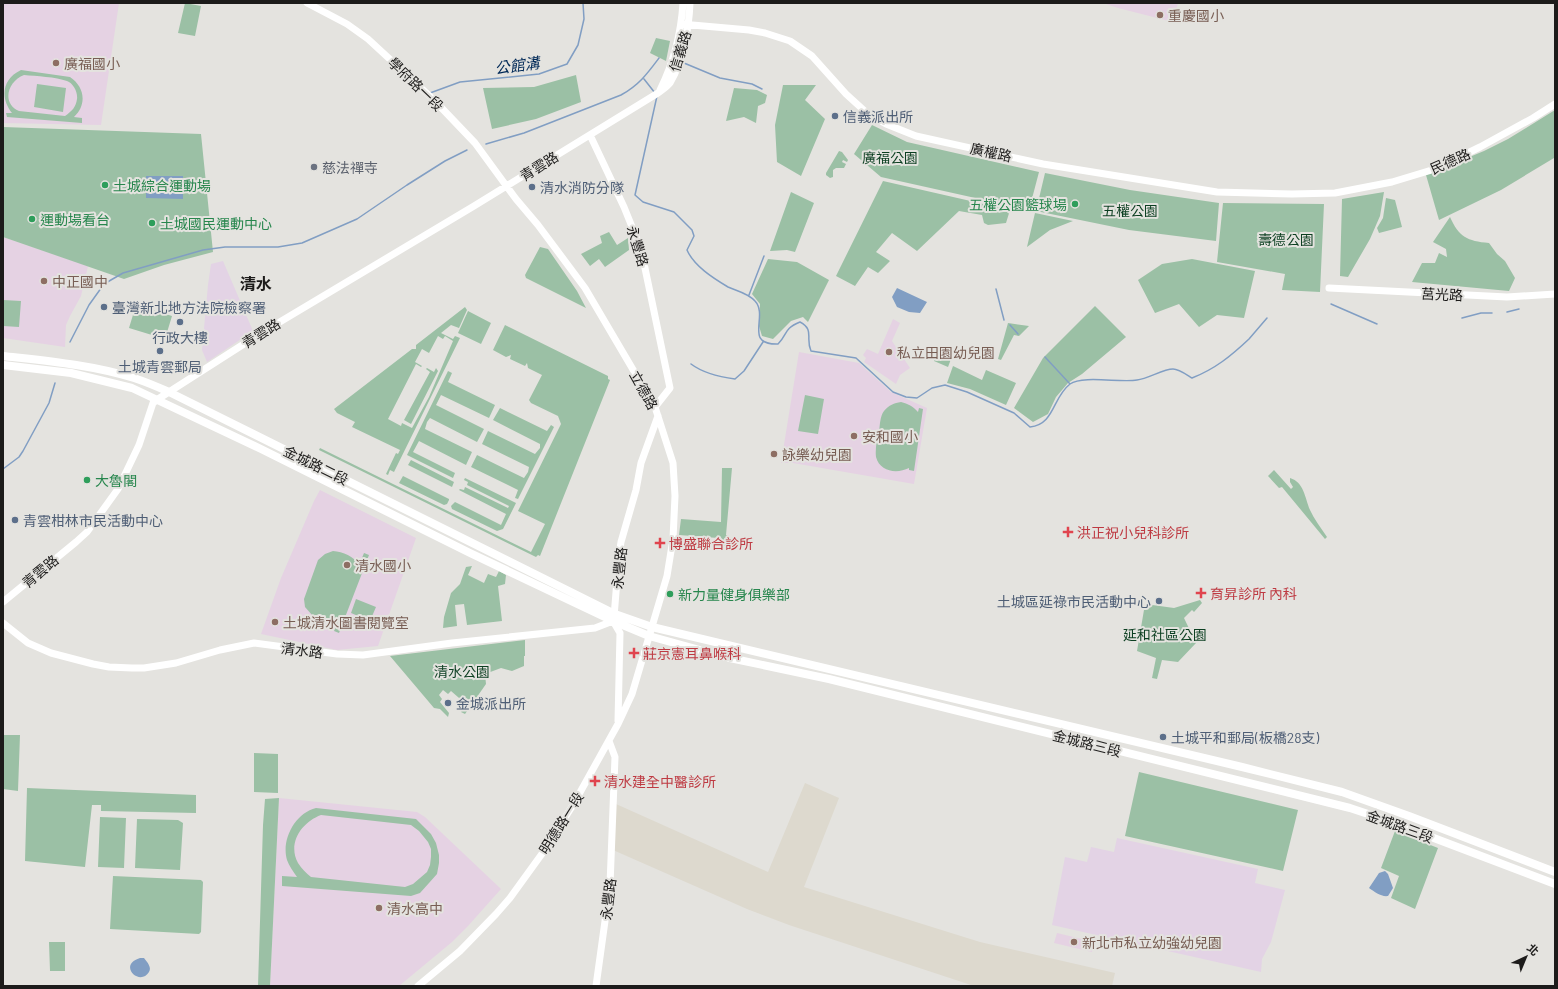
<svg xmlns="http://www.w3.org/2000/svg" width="1558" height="989" viewBox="0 0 1558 989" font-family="Barlow,'Noto Sans TC',sans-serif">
  <rect width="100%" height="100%" fill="#e4e3df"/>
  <path fill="#ddd9ce" d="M805 783 839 798 804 887 980 942 1115 973 1112 986H974L789 925 747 909 613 850 616 804 768 872Z"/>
  <path fill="#e3d3e5" d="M223 261 253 331 207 362 202 350 208 285 211 264Z
    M1117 838 1258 869 1255 883 1285 890 1271 942 1262 959 1261 972 1052 925 1065 857 1087 862 1091 847 1114 852Z"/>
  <path fill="#e5d2e3" d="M3 3H119L101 125 3 123Z
    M1103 3H1178L1173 22 1118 8Z
    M3 237 88 266 81 296 70 316 66 325 65 347 3 338Z
    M893 319 900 323 892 341 910 368 900 375 896 384 864 362 866 358 863 355 867 349 878 354Z
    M799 352 859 363 891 392 927 408 914 484 793 463H781Z
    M320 490 416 538 378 646 337 650 261 634 281 578 314 501Z
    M279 798 417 812 425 817 501 889 468 926 452 942 399 986H270Z
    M1057 933 1094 942 1092 952 1054 943Z"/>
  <path fill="#9bc0a5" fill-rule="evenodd" d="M185 3 201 6 195 36 178 33Z
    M656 38 670 41 666 61 650 53Z
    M21 70 70 77C85 87 87 105 74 117L82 118V123L7 117 6 113H12C0 98 2 79 21 70ZM24 75C36 76 56 77 67 81 73 83 78 92 77 99 76 107 72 111 65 116L19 111C1 103 8 81 24 75Z
    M576 75 581 102 536 119 492 129 483 88 534 87Z
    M37 84 66 88 63 112 34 107Z
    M783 85H816L805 100 825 119 801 176 777 162 775 125Z
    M734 88 757 90 767 95 765 103 758 106 756 123 744 117 726 121Z
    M1555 110 1554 158 1501 190 1439 220 1426 175 1484 151 1508 139Z
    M872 125 907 142 1039 172 1029 210 881 177 854 154Z
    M3 127 201 134 213 252 164 265 124 279 3 237Z
    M839 151 842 152 848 160 847 162 843 160 842 162 846 164 844 168H836L833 170V177L830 178 826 175V173Z
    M1045 173 1130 190 1219 203 1216 241 1129 230 1036 211Z
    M883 181 1010 210 1006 223 988 225 984 223 982 215 959 211 917 251 892 233 876 252 890 261 878 273 868 267 855 286 836 276Z
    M791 192 814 203 795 252 787 250 770 251Z
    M1384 192 1380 216 1370 239 1348 277 1340 276 1342 199Z
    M1386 198 1395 200 1402 227 1379 233 1377 228 1383 218Z
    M1223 203 1324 204 1320 292 1282 290 1285 274 1217 262Z
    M1035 213 1073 221 1050 230 1027 247Z
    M1450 217C1459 237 1467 241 1489 243L1497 254 1505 261 1515 278 1509 291 1412 282 1422 263H1435L1439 253 1447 257 1446 249 1433 242Z
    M609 232 617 245 628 238 629 250 605 267 599 259 590 266 581 254 602 243 600 236Z
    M540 247 548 249 577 291 586 308 526 278 525 275Z
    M768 259 797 262 829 280 808 322 803 317 791 321 773 339 762 336 759 326 760 304 752 294Z
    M1192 259 1255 271 1244 318 1217 315 1199 327 1179 304 1155 313 1138 280 1162 264Z
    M3 300 21 301 19 327 3 326Z
    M136 305 172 316 165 339 129 328Z
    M1095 306 1126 337 1082 374 1068 383 1056 397 1048 414 1033 422 1014 408 1043 358Z
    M465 307 467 310 459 328 451 325 441 333 453 339 455 336 460 338 394 472 390 470 388 475 386 474 396 453 398 454 400 450 352 427 355 422 337 413 334 409 412 349H416V345ZM438 336 443 339 445 336 453 341 429 397 412 428 402 423 401 426 388 419 416 364 421 367 422 366 415 362 422 349 429 353Z
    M468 311 491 323 481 344 458 333Z
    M1008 323 1029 326 1019 336 1014 335 1001 360 998 359Z
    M505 325 608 376V379L610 380 540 556 538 555 536 557 319 450 320 448 531 552 545 524 518 511 561 424 558 416 531 403 529 400 542 375 528 368 527 363 525 366 510 359 511 355 506 357 493 350Z
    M942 345 954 351 948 367 934 361Z
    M953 366 982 380 986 370 1016 383 1006 405 970 389 947 383Z
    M427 368 434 372 436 368 438 371 411 424 404 420 430 372 426 369Z
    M448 371 452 373 448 382 495 405 489 418 441 395 436 405 484 429 477 442 430 418 427 422 425 429 472 452 466 465 419 441 413 452 455 473 453 478 407 455Z
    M805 395 824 399 818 434 798 431Z
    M901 402C908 404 913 406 918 412L919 408 923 409 914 471 909 470V468C897 474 880 472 876 457 875 449 877 439 879 432 880 425 880 416 884 411 889 405 894 403 901 402Z
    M500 408 547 431 551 425 554 427 518 499 515 498 518 490 471 467 477 455 524 478 528 472 529 467 482 444 488 431 535 454 540 448V444L493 420Z
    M411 460 454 482 452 487 408 465Z
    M722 468H732L726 535 728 536 726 546H719L718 538 679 535 681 519 721 522Z
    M1274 470 1291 489 1293 487 1290 482V478C1304 482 1305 498 1310 510 1314 519 1321 528 1327 537L1325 539 1282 487 1279 488 1268 476Z
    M403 476 449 499V500L447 504 444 505 399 483Z
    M465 478 516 503 503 529 497 531 452 509 451 506 455 502 501 525 506 514 459 490 460 489 464 490 465 487 508 508 509 506 467 485 468 482 464 480Z
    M333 551C343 552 354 556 359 565L364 553 369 555 339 633 334 631 338 621H328L312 615 305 607 304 599 318 560 325 554Z
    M472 566 468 575 484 583 488 574 496 577 499 571 506 575 505 584 498 586 502 621 467 625 464 604 455 605 457 626 443 628 444 617 451 593 460 584 466 567Z
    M356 599 376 607 370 621 351 613Z
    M1200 600 1202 603 1194 612 1192 610 1184 618 1196 643 1178 662 1162 660 1157 679 1152 678 1156 658 1137 651 1145 604 1174 608Z
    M525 640V656H524V666L512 671 501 668 485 674 486 684 465 714 461 712 466 704 451 691 448 694 443 690 439 695 442 699 440 702 449 713 448 717 440 709 434 708 390 656Z
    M3 735H20L18 791 3 789Z
    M254 753 278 754V793L254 792Z
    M1139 772 1298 810 1283 871 1125 836Z
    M27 788 196 795V813L101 811V805H92L85 867 25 861Z
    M279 798 270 986H258L263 825 265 799Z
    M316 808 416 819 431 834 436 843 439 855V863L437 874 429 883 420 893 411 896 282 886V876L297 877C293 871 289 866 287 860 281 840 295 813 316 808ZM321 815 411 825 419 831 428 842 431 849V857L430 865 427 872 413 884 405 887 311 877C306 873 302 869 298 863 287 843 302 822 321 815Z
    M100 817 126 818 124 868 98 867Z
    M137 819 178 820 183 823 180 870 135 868Z
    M1395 831 1438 848 1415 909 1391 898 1399 876 1381 868Z
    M113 876 201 880 203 882 201 932 199 934 110 929Z
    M49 942H65V971H50Z"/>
  <path fill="#819ec3" d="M146 176H183V199L146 198Z
    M897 288 927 302 920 313 909 312 897 307 892 297Z
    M1385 871 1388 874 1393 888 1388 896C1381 897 1375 892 1369 888L1379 873Z
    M140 958H144C147 962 152 967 149 972 140 987 117 965 140 958Z"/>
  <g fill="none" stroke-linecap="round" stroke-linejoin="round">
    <path stroke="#819ec3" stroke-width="1.5" d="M684 63 720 78 752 84 762 89
      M644 79 655 93
      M430 93 460 82 539 74 567 64 578 45 584 19 583 3
      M657 96 635 195 643 202 674 212 692 230 694 236 687 250C694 266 713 278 728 287 737 291 748 293 755 301 769 316 743 345 778 344 788 334 783 329 800 322 815 330 805 338 811 351L856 358 893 392 906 397 917 398 932 388 945 385 967 392 1014 413 1030 427C1055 424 1052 398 1070 384 1083 375 1121 383 1137 380 1148 379 1163 369 1173 369 1179 369 1187 375 1192 378 1215 369 1231 356 1249 339 1255 332 1261 325 1267 318
      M486 144 524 133 621 95C639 85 647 74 659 58
      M996 289 1004 320
      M749 295 764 256
      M1331 304 1377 324
      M1507 312 1519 309
      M1462 318 1481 313H1492
      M1010 325 1018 334
      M70 342 89 305 104 284 123 273 203 250 225 247H278L302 243 357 219 407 185 445 161 467 150
      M1045 357 1070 384
      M691 364C703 373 720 377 735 379L744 371 763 342
      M3 469 19 457 23 451 49 403 55 383"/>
    <path stroke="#fff" stroke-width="7" d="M307 3 347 24 368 39 434 100 475 143 516 199 538 225 585 288 655 407 673 463 675 496 673 539 667 576 632 694 618 724 573 805 544 851 510 898 496 914 460 951 418 986
      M681 24 749 30 765 33 790 41 812 56 846 94 868 114 886 124 916 136 1043 164 1217 192 1292 194 1335 193 1392 182 1435 169 1480 147 1533 118 1555 104
      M660 90C674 62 681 34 683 3
      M590 135 624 207 641 249 670 388 655 407
      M1329 288 1507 297 1555 294
      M3 602 76 542 87 532 118 489 139 445 153 403 158 399 258 335 474 206 658 93C662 90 667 87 670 83 683 61 689 28 690 3
      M614 617 619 555 621 542 636 490 641 463 658 416
      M613 621 620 633 618 721
      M3 623 28 643 51 653 93 664 109 667 132 668H144L176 663 220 650 254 643 337 654 363 655 452 643 595 628 613 621
      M596 986 610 885 615 757 609 741"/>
    <path stroke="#fff" stroke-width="8" d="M3 356C47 361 92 365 134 378 146 382 158 387 169 392L615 614 652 627 1242 767 1342 792 1409 816 1555 872
      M3 365 71 373 132 388 261 449 470 553 613 621 649 636 725 657 829 679 1350 808 1389 821 1555 884"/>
  </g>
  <g fill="#8d6e63" stroke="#e4e3df" stroke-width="1.5">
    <circle cx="1160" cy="15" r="4"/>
    <circle cx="56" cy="63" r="4"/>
    <circle cx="44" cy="281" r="4"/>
    <circle cx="889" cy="352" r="4"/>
    <circle cx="854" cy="436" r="4"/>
    <circle cx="774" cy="454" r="4"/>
    <circle cx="347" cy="565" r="4"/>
    <circle cx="275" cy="622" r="4"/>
    <circle cx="379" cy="908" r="4"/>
    <circle cx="1074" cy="942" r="4"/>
  </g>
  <g fill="#5c6f8a" stroke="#e4e3df" stroke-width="1.5">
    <circle cx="835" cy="116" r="4"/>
    <circle cx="532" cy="187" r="4"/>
    <circle cx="104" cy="307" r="4"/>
    <circle cx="180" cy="322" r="4"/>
    <circle cx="160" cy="351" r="4"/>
    <circle cx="15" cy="520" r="4"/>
    <circle cx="1159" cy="601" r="4"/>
    <circle cx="448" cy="703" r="4"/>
    <circle cx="1163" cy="737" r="4"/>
  </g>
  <circle fill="#6b7280" stroke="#e4e3df" stroke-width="1.5" cx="314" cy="167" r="4"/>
  <g fill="#2e9e5b" stroke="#e4e3df" stroke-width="1.5">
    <circle cx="105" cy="185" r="4"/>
    <circle cx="1075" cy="204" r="4"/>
    <circle cx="32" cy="219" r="4"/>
    <circle cx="152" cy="223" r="4"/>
    <circle cx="87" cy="480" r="4"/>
    <circle cx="670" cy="594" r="4"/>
  </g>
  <g fill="#e0444e" stroke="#e4e3df" stroke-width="1.5">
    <path d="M1066 526h4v4h4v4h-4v4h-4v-4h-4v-4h4z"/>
    <path d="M658 537h4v4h4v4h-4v4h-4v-4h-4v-4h4z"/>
    <path d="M1199 587h4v4h4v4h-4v4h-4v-4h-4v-4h4z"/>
    <path d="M632 647h4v4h4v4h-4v4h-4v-4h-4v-4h4z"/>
    <path d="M593 775h4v4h4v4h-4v4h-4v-4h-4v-4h4z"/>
  </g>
  <g text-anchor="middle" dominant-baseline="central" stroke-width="4" stroke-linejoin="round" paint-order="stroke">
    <g font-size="14" fill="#785e54" stroke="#e4e3df" text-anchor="start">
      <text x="1168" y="15">重慶國小</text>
      <text x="64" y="63">廣福國小</text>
      <text x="52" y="281">中正國中</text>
      <text x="897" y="352">私立田園幼兒園</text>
      <text x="862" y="436">安和國小</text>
      <text x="782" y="454">詠樂幼兒園</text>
      <text x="355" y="565">清水國小</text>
      <text x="283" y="622">土城清水圖書閱覽室</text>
      <text x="387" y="908">清水高中</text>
      <text x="1082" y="942">新北市私立幼強幼兒園</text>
    </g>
    <g font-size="14" fill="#1c1b1a" stroke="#e4e3df">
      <text transform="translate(680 51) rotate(-73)">信義路</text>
      <text transform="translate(416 84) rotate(44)">學府路一段</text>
      <text transform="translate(991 152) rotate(12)">廣權路</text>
      <text transform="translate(1450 161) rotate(-24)">民德路</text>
      <text transform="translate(539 166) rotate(-32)">青雲路</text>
      <text transform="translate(638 246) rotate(73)">永豐路</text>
      <text transform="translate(1442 294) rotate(3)">莒光路</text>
      <text transform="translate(261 333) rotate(-32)">青雲路</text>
      <text transform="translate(644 390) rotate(61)">立德路</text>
      <text transform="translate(316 465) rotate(26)">金城路二段</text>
      <text transform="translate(619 568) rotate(-84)">永豐路</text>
      <text transform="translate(40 571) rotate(-40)">青雲路</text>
      <text transform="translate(302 650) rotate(7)">清水路</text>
      <text transform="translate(1087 743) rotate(14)">金城路三段</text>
      <text transform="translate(561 823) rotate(-58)">明德路一段</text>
      <text transform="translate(1400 826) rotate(20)">金城路三段</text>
      <text transform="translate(608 899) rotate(-83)">永豐路</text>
    </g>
    <g font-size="14" fill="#4e5e75" stroke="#e4e3df" text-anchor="start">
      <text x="843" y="116">信義派出所</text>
      <text x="540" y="187">清水消防分隊</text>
      <text x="112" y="307">臺灣新北地方法院檢察署</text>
      <text x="180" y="337" text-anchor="middle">行政大樓</text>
      <text x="160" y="366" text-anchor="middle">土城青雲郵局</text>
      <text x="23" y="520">青雲柑林市民活動中心</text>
      <text x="1151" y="601" text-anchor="end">土城區延祿市民活動中心</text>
      <text x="456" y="703">金城派出所</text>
      <text x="1171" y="737">土城平和郵局(板橋28支)</text>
    </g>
    <g font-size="14" fill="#0c3f21" stroke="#e4e3df">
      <text x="890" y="157">廣福公園</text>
      <text x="1130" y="210">五權公園</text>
      <text x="1286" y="239">壽德公園</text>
      <text x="1165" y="634">延和社區公園</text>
      <text x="462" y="671">清水公園</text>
    </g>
    <g font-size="14" fill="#5b616d" stroke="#e4e3df" text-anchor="start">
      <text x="322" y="167">慈法禪寺</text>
    </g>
    <g font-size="14" fill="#27864d" stroke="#e4e3df" text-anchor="start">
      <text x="113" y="185">土城綜合運動場</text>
      <text x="1067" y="204" text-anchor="end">五權公園籃球場</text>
      <text x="40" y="219">運動場看台</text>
      <text x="160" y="223">土城國民運動中心</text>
      <text x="95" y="480">大魯閣</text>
      <text x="678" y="594">新力量健身俱樂部</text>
    </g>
    <g font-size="14" fill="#be3a42" stroke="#e4e3df" text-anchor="start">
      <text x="1077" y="532">洪正祝小兒科診所</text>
      <text x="669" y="543">博盛聯合診所</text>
      <text x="1210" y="593">育昇診所 內科</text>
      <text x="643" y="653">莊京憲耳鼻喉科</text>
      <text x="604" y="781">清水建全中醫診所</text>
    </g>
    <g font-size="15" font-style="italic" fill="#002957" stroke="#e4e3df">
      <text transform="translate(517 65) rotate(-8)">公館溝</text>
    </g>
    <g font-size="16" font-weight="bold" fill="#1c1b1a" stroke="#e4e3df">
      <text x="256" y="283">清水</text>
    </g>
  </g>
  <rect width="1558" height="989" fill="none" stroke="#1c1b1a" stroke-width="8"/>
  <g transform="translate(1526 957) rotate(44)" stroke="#e4e3df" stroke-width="3" paint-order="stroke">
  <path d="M0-3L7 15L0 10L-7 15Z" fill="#1c1b1a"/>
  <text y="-6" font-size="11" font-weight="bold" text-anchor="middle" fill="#1c1b1a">北</text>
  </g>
</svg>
